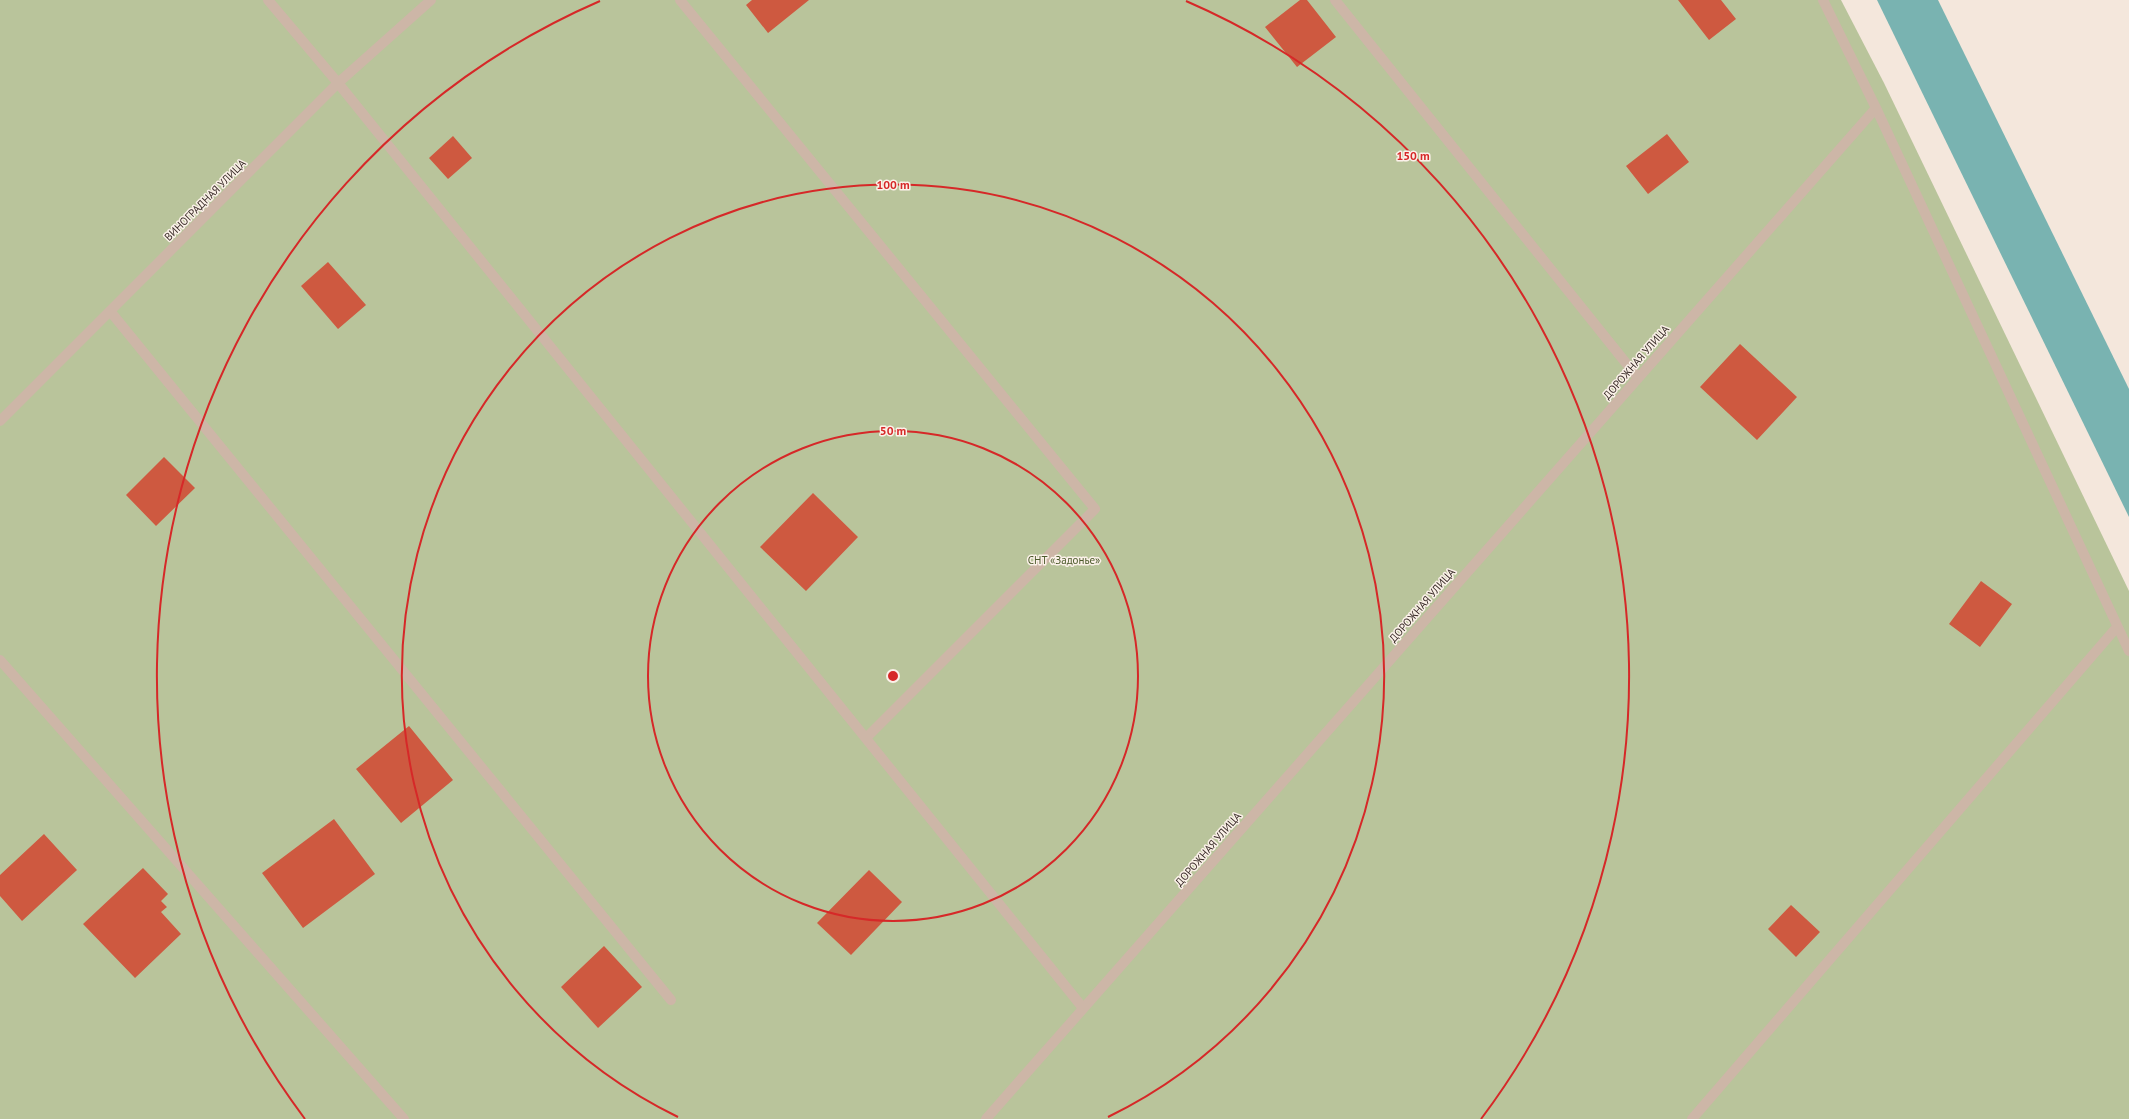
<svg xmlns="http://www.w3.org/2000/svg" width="2129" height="1119" viewBox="0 0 2129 1119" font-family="'PT Sans',sans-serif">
  <rect width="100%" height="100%" fill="#f4e7dc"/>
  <path fill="#b9c49b" d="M0 0H1841L1884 83 2129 591V1119H0Z"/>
  <path fill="#79b3b1" d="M1877 0H1938L2129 389V517Z"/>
  <path fill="#ce5940" d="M752 0H809L768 33 746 5Z
    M1300 0H1307L1336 37 1297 67 1265 27Z
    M1678 0H1721L1736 19 1709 40Z
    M1667 134 1689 162 1648 194 1626 166Z
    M453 136 472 158 448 179 429 158Z
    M328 262 366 305 338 329 301 286Z
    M1740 344 1797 397 1757 440 1700 387Z
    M164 457 195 488 156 526 126 495Z
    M813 493 858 537 806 591 760 547Z
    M1981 581 2012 604 1980 647 1949 624Z
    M409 726 453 780 401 823 356 769Z
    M334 819 375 874 303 928 262 873Z
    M44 834 77 870 22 921 0 896V875Z
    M143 868 168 894 161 901 167 907 161 912 181 934 135 978 83 924Z
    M869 870 902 902 851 955 817 923Z
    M1791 905 1820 932 1796 957 1768 929Z
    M604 946 642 987 598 1028 561 987Z"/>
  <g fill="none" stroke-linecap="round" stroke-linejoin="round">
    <path stroke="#cdb6a7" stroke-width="10" d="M268 0 338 83 1083 1008
      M680 0 1095 509 866 738
      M1335 0 1638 378
      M1823 0 1876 108 2129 651
      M110 311 671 1000
      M0 421 338 83 431 0
      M0 660 404 1119
      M986 1119 1876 108
      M1692 1119 2117 627"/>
  </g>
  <g fill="none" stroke="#d62828" stroke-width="2">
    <circle cx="893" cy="676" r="245"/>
    <path d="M678 1117A491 491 0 1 1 1108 1117"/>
    <path d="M305 1119A736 736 0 0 1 600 1M1186 1A736 736 0 0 1 1481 1119"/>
  </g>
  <g text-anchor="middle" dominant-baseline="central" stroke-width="3" stroke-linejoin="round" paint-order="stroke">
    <g font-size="11" fill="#392c28" stroke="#fbf1e9">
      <text transform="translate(205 200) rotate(-45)">ВИНОГРАДНАЯ УЛИЦА</text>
      <text transform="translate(1636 362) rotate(-49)">ДОРОЖНАЯ УЛИЦА</text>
      <text transform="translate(1422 605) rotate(-49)">ДОРОЖНАЯ УЛИЦА</text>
      <text transform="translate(1208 849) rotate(-49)">ДОРОЖНАЯ УЛИЦА</text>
    </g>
    <g font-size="11" fill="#4b592a" stroke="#fbf1e9">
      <text x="1064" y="560">СНТ «Задонье»</text>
    </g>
  </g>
  <circle cx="893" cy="676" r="6" fill="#d62828" stroke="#fbf1e9" stroke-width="2"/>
  <g font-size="12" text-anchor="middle" font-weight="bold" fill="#d62828" stroke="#fbf1e9" stroke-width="3" stroke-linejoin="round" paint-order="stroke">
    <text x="1413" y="160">150 m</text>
    <text x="893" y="189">100 m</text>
    <text x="893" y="435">50 m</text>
  </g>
</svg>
